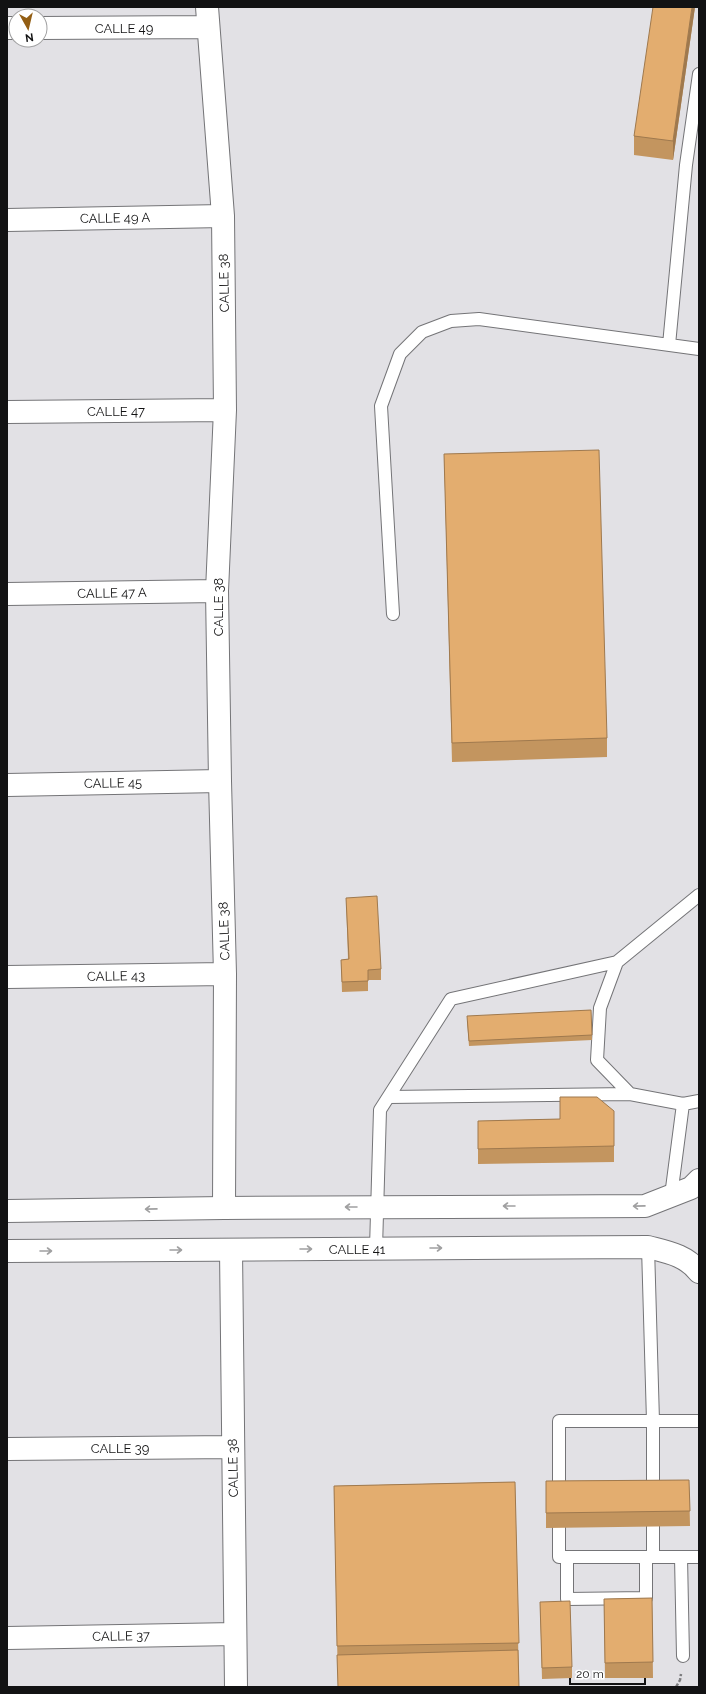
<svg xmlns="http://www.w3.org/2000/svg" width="706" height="1694" viewBox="0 0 706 1694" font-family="Raleway,sans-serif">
  <rect width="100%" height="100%" fill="#e2e1e5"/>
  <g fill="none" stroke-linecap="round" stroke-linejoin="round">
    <defs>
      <path id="lane" d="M669 345 686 165 699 74
        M393 614 381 406 400 354 422 332 451 321 479 319 699 349
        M699 895 617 962 600 1008 597 1060 630 1094 683 1104 699 1101
        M389 1097 630 1094
        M671 1196 683 1104
        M648 1247 653 1421V1557
        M376 1248 380 1110 451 999 617 962
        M699 1421H559V1557H699
        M567 1557V1599L646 1598V1557
        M681 1557 683 1656"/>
      <path id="street" d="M207 7 223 216 225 410 217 591 220 781 225 974 224 1208
        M7 28H16
        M40 28 207 27
        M7 220 223 216
        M7 412 225 410
        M7 594 217 591
        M7 785 220 781
        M7 977 225 974
        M231 1250 236 1687
        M7 1449 233 1447
        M7 1638 235 1634"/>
      <path id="secondary" d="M7 1211 224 1208 645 1206 691 1188 699 1180
        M7 1251 648 1247C667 1252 686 1255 699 1272"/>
    </defs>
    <use href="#lane" stroke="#747477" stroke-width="14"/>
    <use href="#street" stroke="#747477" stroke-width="24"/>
    <use href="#secondary" stroke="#747477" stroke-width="24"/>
    <path stroke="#7c7c7e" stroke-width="2.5" stroke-dasharray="4 2" stroke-linecap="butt" d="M676 1687 680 1680 681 1674"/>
    <use href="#lane" stroke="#fff" stroke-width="12"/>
    <use href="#street" stroke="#fff" stroke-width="22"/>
    <use href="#secondary" stroke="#fff" stroke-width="22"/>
  </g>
  <path fill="#c3955f" d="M695 7 673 160 634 155V136Z
    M444 454 607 738V757L452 762Z
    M346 898 381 969V980H368V991L342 992 341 960 348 959Z
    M591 1010 592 1040 469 1046 467 1021Z
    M614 1111V1162L478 1164V1121L560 1119Z
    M689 1480 690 1526 546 1528V1481Z
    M515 1482 519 1687H338L334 1486Z
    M652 1598 653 1678H605L604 1599Z
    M540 1602 572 1667V1678L542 1679Z"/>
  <path fill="#9f794e" d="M692 7H695L673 160V141Z"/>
  <path fill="#e3ad6f" stroke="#9f794e" d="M653 7H692L673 141 634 136Z
    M599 450 607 738 452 743 444 454Z
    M377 896 381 969 368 970V981L342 982 341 960 349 959 346 898Z
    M591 1010 592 1035 469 1041 467 1016Z
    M560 1097H597L614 1111V1146L478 1149V1121L560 1119Z
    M689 1480 690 1511 546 1513V1481Z
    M515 1482 519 1643 337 1646 334 1486Z
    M652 1598 653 1662 605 1663 604 1599Z
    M570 1601 572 1667 542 1668 540 1602Z
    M518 1650 519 1687H338L337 1655Z"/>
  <defs><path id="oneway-shaft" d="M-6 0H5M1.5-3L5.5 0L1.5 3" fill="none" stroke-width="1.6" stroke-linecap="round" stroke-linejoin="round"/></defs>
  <g stroke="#a0a0a1">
    <use href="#oneway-shaft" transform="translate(509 1206) rotate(180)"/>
    <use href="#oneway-shaft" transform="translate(639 1206) rotate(179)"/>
    <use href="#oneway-shaft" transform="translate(351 1207) rotate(180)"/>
    <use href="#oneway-shaft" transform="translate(151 1209) rotate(179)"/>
    <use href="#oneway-shaft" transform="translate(436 1248)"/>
    <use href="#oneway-shaft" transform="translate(306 1249)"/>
    <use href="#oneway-shaft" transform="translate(176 1250)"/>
    <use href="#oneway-shaft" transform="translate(46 1251)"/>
  </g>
  <g text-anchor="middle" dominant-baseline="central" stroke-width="3" stroke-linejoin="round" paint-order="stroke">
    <g font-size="13" fill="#121213" stroke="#fff">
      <text x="124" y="28">CALLE 49</text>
      <text transform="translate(115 218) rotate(-1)">CALLE 49 A</text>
      <text transform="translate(224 283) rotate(-91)">CALLE 38</text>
      <text x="116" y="411">CALLE 47</text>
      <text transform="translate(112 593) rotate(-1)">CALLE 47 A</text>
      <text transform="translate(218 607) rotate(-90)">CALLE 38</text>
      <text transform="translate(113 783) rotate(-1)">CALLE 45</text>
      <text transform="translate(224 931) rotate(-92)">CALLE 38</text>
      <text transform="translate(116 976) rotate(-1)">CALLE 43</text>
      <text x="357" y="1249">CALLE 41</text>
      <text x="120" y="1448">CALLE 39</text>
      <text transform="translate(233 1468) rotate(-91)">CALLE 38</text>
      <text transform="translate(121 1636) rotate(-1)">CALLE 37</text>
    </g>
  </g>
  <rect width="706" height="1694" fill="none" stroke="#121213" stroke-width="16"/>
  <g transform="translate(28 28) rotate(172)"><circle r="19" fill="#ffffff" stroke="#a0a0a1"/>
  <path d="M0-3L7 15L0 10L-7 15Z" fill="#935e13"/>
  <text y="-6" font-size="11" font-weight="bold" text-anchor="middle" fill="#121213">N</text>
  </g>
  <path d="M570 1678v6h75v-6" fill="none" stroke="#121213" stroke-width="2"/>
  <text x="576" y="1678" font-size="12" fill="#121213" stroke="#ffffff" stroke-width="3" paint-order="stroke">20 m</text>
</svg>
